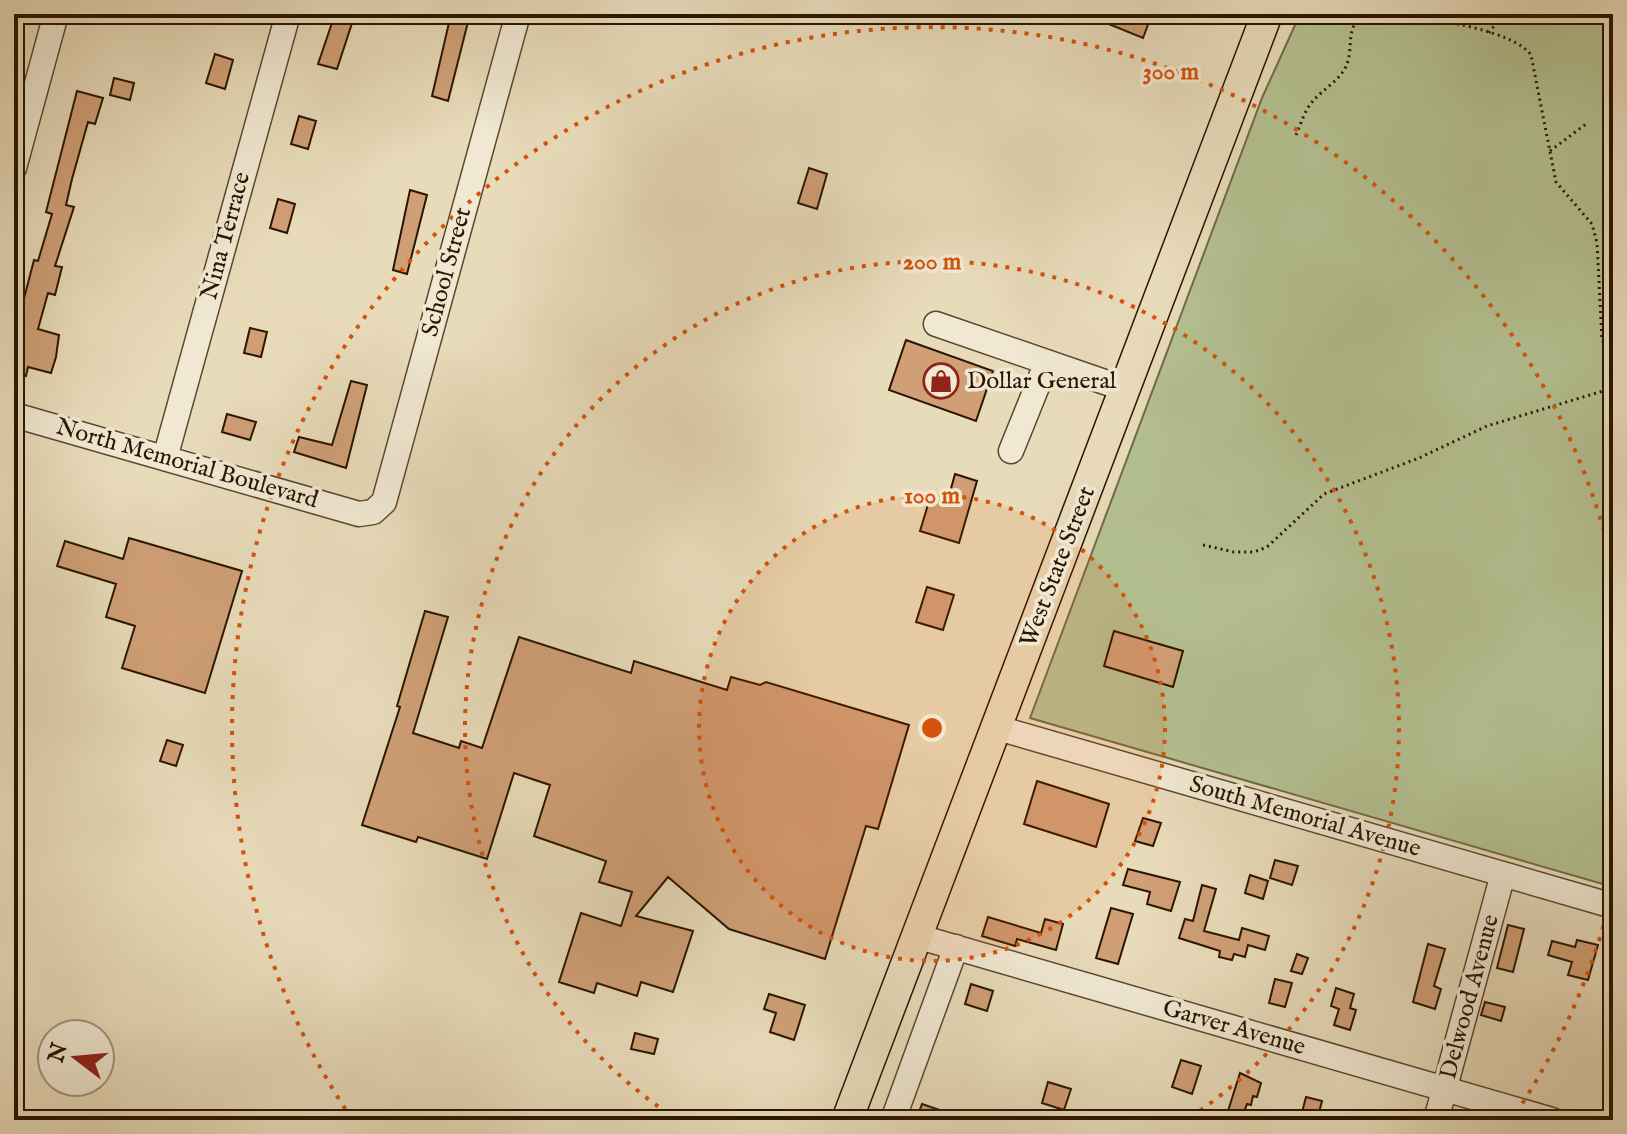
<svg xmlns="http://www.w3.org/2000/svg" width="1627" height="1134" viewBox="0 0 1627 1134" font-family="'IM FELL English',serif">
  <rect width="100%" height="100%" fill="#e8dbba"/>
  <filter id="stains"><feTurbulence type="fractalNoise" baseFrequency=".0025" numOctaves="4"/><feColorMatrix values="0 0 0 0 .2 0 0 0 0 .09 0 0 0 0 .02 0 0 0 .5 -.17"/></filter>
  <radialGradient id="worn" r=".72"><stop offset=".6" stop-color="#630" stop-opacity="0"/><stop offset="1" stop-color="#630" stop-opacity=".3"/></radialGradient>
  <path fill="#b4c091" stroke="#6f6a48" stroke-width="2" d="M1300 14H1613V887L1030 718 1262 98Z"/>
  <path fill="#d09f76" stroke="#2a1500" stroke-width="2" d="M335 14H355L337 69 318 64Z
    M451 14H470L448 101 432 96Z
    M1084 14H1152L1143 38Z
    M215 54 233 60 225 89 206 83Z
    M114 78 134 83 130 100 110 95Z
    M77 91 103 98 95 124 88 122 72 179 66 205 74 207 55 266 62 267 55 295 48 293 38 329 59 335 56 357 51 373 28 367 26 376 14 372V337L34 260 38 261 52 214 46 212Z
    M299 116 316 121 308 149 291 144Z
    M809 168 827 174 817 209 798 203Z
    M410 190 427 195 407 274 393 270Z
    M278 199 295 204 287 233 270 228Z
    M250 328 267 332 261 357 244 353Z
    M906 340 993 371 976 421 889 390Z
    M351 381 367 385 346 468 294 452 299 437 332 445Z
    M227 414 256 422 250 440 222 432Z
    M955 474 977 481 959 543 920 531 930 498 947 503Z
    M129 538 242 571 205 693 122 668 135 626 106 617 116 584 57 566 65 541 123 559Z
    M927 587 954 595 943 630 916 622Z
    M425 611 448 617 413 733 459 748 461 741 482 748 519 637 631 673 634 661 727 690 731 677 760 685 766 682 909 725 878 829 866 826 825 959 729 929 668 877 636 916 693 931 673 992 641 982 637 996 597 983 594 993 559 982 581 913 621 926 632 892 599 882 606 861 534 836 550 785 514 773 487 859 418 837 416 842 362 825 400 707 397 706Z
    M1114 631 1183 651 1173 687 1104 666Z
    M167 740 183 745 176 766 160 761Z
    M1037 781 1109 804 1096 847 1024 824Z
    M1143 818 1161 823 1153 846 1135 841Z
    M1275 860 1298 866 1292 885 1270 878Z
    M1128 869 1180 882 1171 911 1147 904 1150 892 1123 885Z
    M1250 875 1268 881 1263 899 1245 893Z
    M1202 885 1216 889 1204 931 1239 940 1242 928 1269 936 1265 950 1248 945 1245 957 1234 954 1232 960 1219 957 1220 951 1179 938 1185 919 1193 921Z
    M1111 908 1133 914 1118 964 1096 958Z
    M988 917 1041 933 1045 919 1063 924 1056 950 1017 939 1015 946 982 936Z
    M1508 925 1524 929 1513 972 1497 968Z
    M1577 940 1598 945 1588 980 1568 975 1572 962 1548 955 1552 941 1575 947Z
    M1428 944 1445 949 1434 986 1441 989 1435 1009 1413 1002Z
    M1297 954 1308 958 1302 974 1291 971Z
    M1275 979 1292 983 1285 1007 1269 1003Z
    M971 984 993 991 987 1011 965 1004Z
    M1336 988 1354 994 1350 1008 1356 1010 1350 1030 1334 1025 1339 1009 1331 1006Z
    M769 994 805 1005 794 1040 770 1032 776 1013 764 1009Z
    M1485 1002 1505 1007 1501 1021 1481 1015Z
    M635 1033 658 1039 654 1054 631 1049Z
    M1181 1060 1201 1066 1192 1094 1172 1087Z
    M1240 1073 1261 1083 1257 1097 1253 1096 1251 1105 1247 1104 1243 1115 1228 1111Z
    M1048 1082 1071 1089 1064 1110 1042 1103Z
    M1306 1097 1322 1101 1317 1120H1300Z
    M922 1104 963 1118V1120H916Z"/>
  <g fill="none" stroke-linecap="round" stroke-linejoin="round">
    <defs>
      <path id="minor" d="M14 168 56 14
        M936 324 1125 389
        M14 415 359 514 373 512 384 502 518 14
        M1011 451 1047 362
        M165 458 288 14
        M998 728 1613 906
        M916 936 1552 1120
        M893 1120 956 947
        M1436 1120 1503 874"/>
      <path id="major" d="M847 1120 1267 14"/>
    </defs>
    <use href="#minor" stroke="#5a462e" stroke-width="27"/>
    <use href="#major" stroke="#2a1500" stroke-width="33"/>
    <path stroke="#2a1500" stroke-width="3" stroke-dasharray="2 4" stroke-linecap="butt" d="M1404 14C1435 20 1513 30 1531 55L1556 182 1592 224 1597 243 1602 340 1613 358
      M1489 33 1502 14
      M1296 135C1301 124 1305 109 1313 101 1323 89 1341 80 1347 64 1354 45 1344 26 1366 14
      M1550 151 1586 124
      M1203 545 1234 552H1254L1267 547 1324 494 1419 458 1487 426 1613 388"/>
    <use href="#minor" stroke="#f0e8d2" stroke-width="24"/>
    <use href="#major" stroke="#e8dbba" stroke-width="30"/>
  </g>
  <circle cx="932" cy="728" r="233" fill="#d5520b" fill-opacity=".12"/>
  <g fill="none" stroke="#d5520b" stroke-width="4" stroke-dasharray="4 8">
    <circle cx="932" cy="728" r="233"/>
    <path d="M678 1120A467 467 0 1 1 1186 1120"/>
    <path d="M1613 891A700 700 0 0 1 1512 1119M352 1119A700 700 0 1 1 1613 565"/>
  </g>
  <defs>
    <symbol id="shop-ring" viewBox="-11 -11 22 22"><circle r="9.5" fill="#f0e8d2" stroke="#8f2418" stroke-width="1.5"/><path d="M-5-2.5h2.3a2.7 3.5 0 0 1 5.4 0H5L5.5 6h-11ZM-1.5-2.5h3a1.5 2.3 0 0 0-3 0Z" fill="#8f2418"/></symbol>
  </defs>
  <g fill-rule="evenodd">
    <use href="#shop-ring" x="921" y="361" width="40" height="40"/>
  </g>
  <g text-anchor="middle" dominant-baseline="central" stroke-width="7" stroke-linejoin="round" paint-order="stroke">
    <g font-size="24" fill="#2a1500" stroke="#f0e8d2">
      <text transform="translate(226 236) rotate(-75)">Nina Terrace</text>
      <text transform="translate(447 272) rotate(-75)">School Street</text>
      <text transform="translate(187 464) rotate(16)">North Memorial Boulevard</text>
      <text transform="translate(1058 567) rotate(-69)">West State Street</text>
      <text transform="translate(1305 817) rotate(16)">South Memorial Avenue</text>
      <text transform="translate(1470 997) rotate(-75)">Delwood Avenue</text>
      <text transform="translate(1234 1028) rotate(16)">Garver Avenue</text>
    </g>
    <g font-size="24" fill="#2a1500" stroke="#f0e8d2" text-anchor="start">
      <text x="967" y="381">Dollar General</text>
    </g>
  </g>
  <circle cx="932" cy="728" r="12" fill="#d5520b" stroke="#f0e8d2" stroke-width="4"/>
  <g font-size="24" text-anchor="middle" font-weight="bold" fill="#d5520b" stroke="#f0e8d2" stroke-width="7" stroke-linejoin="round" paint-order="stroke">
    <text x="1171" y="79">300 m</text>
    <text x="932" y="269">200 m</text>
    <text x="932" y="503">100 m</text>
  </g>
  <rect width="1627" height="1134" fill="none" stroke="#e8dbba" stroke-width="48"/>
  <rect x="16" y="16" width="1595" height="1102" fill="none" stroke="#2a1500" stroke-width="4"/>
  <rect x="24" y="24" width="1579" height="1086" fill="none" stroke="#2a1500" stroke-width="2"/>
  <g transform="translate(76 1058) rotate(286)"><circle r="38" fill="#f0e8d2" stroke="#a1947e" stroke-width="2"/>
  <path d="M0-6L14 30L0 20L-14 30Z" fill="#8f2418"/>
  <text y="-12" font-size="22" font-weight="bold" text-anchor="middle" fill="#2a1500">N</text>
  </g>
  <rect width="100%" height="100%" filter="url(#stains)"/>
  <rect width="100%" height="100%" fill="url(#worn)"/>
</svg>
